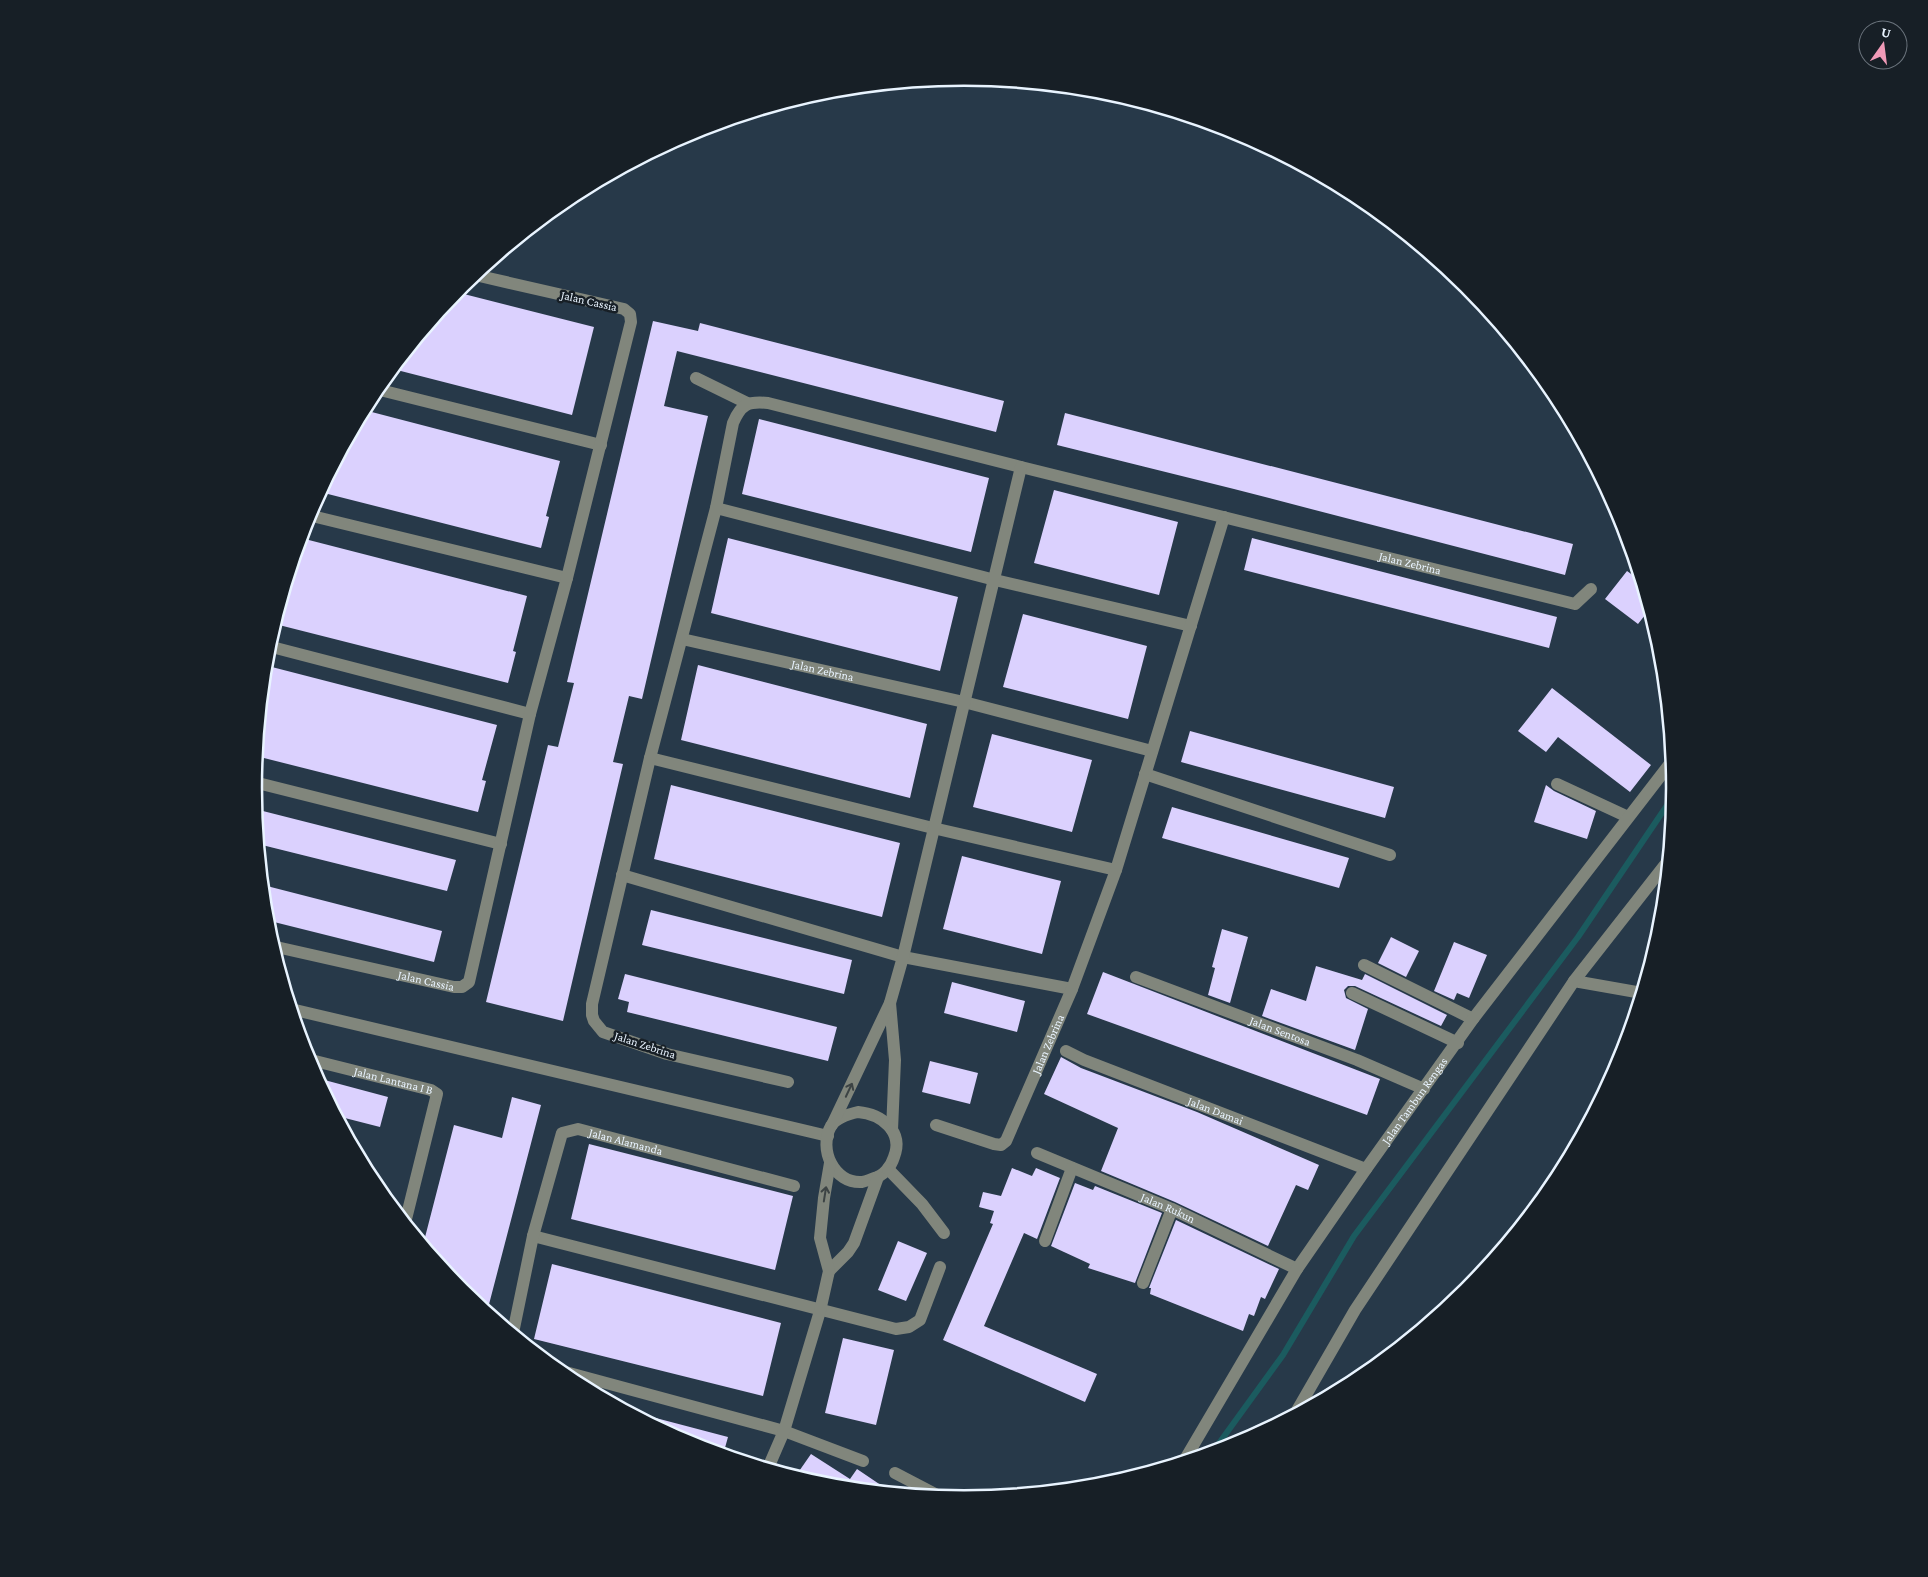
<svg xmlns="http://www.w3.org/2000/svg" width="1928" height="1577" viewBox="0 0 1928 1577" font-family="'Crimson Pro',serif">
  <rect width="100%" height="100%" fill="#273949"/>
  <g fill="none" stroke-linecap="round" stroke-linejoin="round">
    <path stroke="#1b5b5f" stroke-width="6" d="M1212 1453 1283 1355 1354 1236 1578 937 1674 795"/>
  </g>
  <path fill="#dbd1fe" d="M456 292 594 327 572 415 393 369Z
    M653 321 698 331 700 323 1004 401 996 432 677 351 664 406 708 416 642 699 629 696 613 762 623 764 563 1021 486 1002 548 745 558 747 574 683 567 682Z
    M364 410 560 461 546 516 549 517 541 548 320 492Z
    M1065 413 1573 544 1565 575 1234 489 1057 445Z
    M759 419 989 478 971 552 742 494Z
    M1054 490 1178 522 1159 595 1034 563Z
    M301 538 527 596 513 651 516 652 508 683 279 625 293 570 291 569Z
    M728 538 958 597 940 671 711 613Z
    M1252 538 1557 617 1549 648 1244 570Z
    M1627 571 1641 581 1649 610 1638 624 1605 599Z
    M1023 614 1147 646 1128 719 1003 687Z
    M698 665 927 724 910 798 681 740Z
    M268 666 497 725 482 780 486 781 478 812 256 756 263 684Z
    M1552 688 1651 765 1630 792 1558 737 1546 752 1518 731Z
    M1190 731 1394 787 1385 818 1181 762Z
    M992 734 1092 760 1072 832 973 807Z
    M671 785 900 843 882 917 654 859Z
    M1546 785 1554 791 1596 811 1587 839 1534 822Z
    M1172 807 1349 858 1339 888 1162 838Z
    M255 809 456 860 447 891 258 844Z
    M962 856 1061 881 1042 954 943 929Z
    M263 885 442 931 434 962 266 920Z
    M651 910 852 960 844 994 642 945Z
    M1222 929 1248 937 1230 1003 1208 995 1215 968 1212 967Z
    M1391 937 1419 951 1406 977 1378 963Z
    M1454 942 1487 955 1469 998 1457 993 1454 1000 1434 991Z
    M1316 966 1362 980 1365 974 1447 1015 1441 1026 1355 986H1348L1344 990 1346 998 1368 1009 1355 1050 1262 1016 1271 989 1306 1001Z
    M1103 972 1380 1079 1367 1115 1087 1014Z
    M625 974 837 1027 828 1061 627 1012 629 1002 618 999Z
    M952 982 1025 1001 1017 1032 944 1013Z
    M1061 1057 1081 1068 1197 1112 1319 1165 1308 1190 1296 1185 1268 1246 1175 1202 1101 1171 1118 1128 1044 1094Z
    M930 1061 978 1073 970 1104 922 1092Z
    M317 1078 388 1097 380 1127 337 1116Z
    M512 1097 541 1105 487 1312 461 1291 423 1245 454 1125 502 1138Z
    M589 1144 793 1196 775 1270 571 1219Z
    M1012 1168 1032 1176 1036 1168 1060 1178 1037 1239 1024 1233 984 1326 1097 1374 1085 1402 943 1340 993 1224 990 1223 994 1211 979 1207 983 1192 1001 1196Z
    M1075 1183 1093 1190 1095 1186 1162 1213 1135 1283 1088 1268 1090 1264 1051 1246Z
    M1176 1220 1279 1269 1265 1299 1261 1297 1254 1316 1249 1314 1243 1331 1150 1294 1151 1288H1149Z
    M898 1241 927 1253 906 1301 878 1290Z
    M552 1264 781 1323 763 1396 534 1339Z
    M843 1338 894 1350 876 1425 825 1413Z
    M652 1417 728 1437 723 1455 691 1445 649 1423Z
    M811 1454 850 1479 857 1469 891 1492 825 1486 795 1477Z"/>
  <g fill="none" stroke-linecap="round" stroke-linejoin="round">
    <g stroke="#81867c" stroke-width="12">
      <path d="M696 378 747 403"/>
      <path d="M376 389 601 445"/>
      <path d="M716 508 995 580 1191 626"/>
      <path d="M308 515 567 578"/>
      <path id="s1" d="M682 639 964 702 1152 751"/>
      <path d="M268 646 530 714"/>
      <path d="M650 758 933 828 1116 870"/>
      <path d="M1145 774 1390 855"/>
      <path d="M254 782 501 844"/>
      <path d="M1557 784 1628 817"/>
      <path d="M622 875 903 957 1072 989"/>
      <path id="s2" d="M272 946 454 987H462L469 982 530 714 567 578 631 322 630 314 624 309 475 275"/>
      <path d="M1364 965 1473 1019"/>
      <path id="s3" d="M1136 977 1357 1060 1424 1089"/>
      <path d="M1574 981 1642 993"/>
      <path d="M1352 993 1458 1043"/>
      <path d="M890 1003 895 1060 892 1130"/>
      <path d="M291 1009 828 1136"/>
      <path id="s4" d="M1066 1051 1084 1060 1366 1169"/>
      <path id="s5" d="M307 1059 431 1090 437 1094 405 1223"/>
      <path id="s6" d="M788 1082 667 1054 603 1032 594 1021 592 1015V1004L650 758 716 508 733 423C741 404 748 401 768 403L1021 467 1575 604 1591 589"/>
      <path d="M858 1112C881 1114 904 1131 894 1157 891 1167 883 1176 874 1178 870 1180 866 1181 862 1182 834 1184 818 1149 831 1126 836 1118 849 1114 858 1112Z"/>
      <path d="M832 1125 890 1003 903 957 1021 467"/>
      <path id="s7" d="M936 1125 994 1144 1001 1145 1006 1141 1072 989 1116 870 1224 517"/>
      <path id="s8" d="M1037 1153 1172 1209 1297 1269"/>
      <path d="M888 1169 922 1204 944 1233"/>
      <path d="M533 1236 896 1329 909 1327 920 1320 940 1267"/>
      <path d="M1045 1241 1072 1168"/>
      <path d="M829 1271 848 1252 854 1243 878 1177"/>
      <path d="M1143 1283 1172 1209"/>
      <path id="s9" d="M513 1333 533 1236 562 1133 578 1129 794 1186"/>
      <path d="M558 1370 784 1431 863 1461"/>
      <path d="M1295 1414 1355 1310 1574 981 1668 861"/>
      <path id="s10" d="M1184 1461 1297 1269 1366 1169 1473 1019 1672 761"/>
      <path d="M768 1468 784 1431 820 1311 829 1271 820 1238 824 1198 830 1163"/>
      <path d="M895 1473 941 1497"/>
    </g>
  </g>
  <defs><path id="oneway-shaft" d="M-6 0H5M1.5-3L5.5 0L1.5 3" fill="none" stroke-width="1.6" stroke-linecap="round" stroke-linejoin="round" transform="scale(1.25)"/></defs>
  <g stroke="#3c4344">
    <use href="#oneway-shaft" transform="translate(849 1090) rotate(-65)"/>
    <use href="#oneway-shaft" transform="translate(825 1194) rotate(-81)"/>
  </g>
  <g text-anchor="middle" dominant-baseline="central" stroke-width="5" stroke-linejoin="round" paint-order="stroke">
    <g font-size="12" fill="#e9f4ff" stroke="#171f26">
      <text transform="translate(589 301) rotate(13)">Jalan Cassia</text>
      <text stroke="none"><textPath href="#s6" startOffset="1528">Jalan Zebrina</textPath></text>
      <text stroke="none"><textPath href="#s1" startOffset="144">Jalan Zebrina</textPath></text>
      <text stroke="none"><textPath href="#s2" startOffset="158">Jalan Cassia</textPath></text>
      <text stroke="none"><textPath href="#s3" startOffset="154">Jalan Sentosa</textPath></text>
      <text stroke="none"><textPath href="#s7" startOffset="180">Jalan Zebrina</textPath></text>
      <text transform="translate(645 1045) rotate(18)">Jalan Zebrina</text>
      <text stroke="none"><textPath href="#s5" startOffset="89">Jalan Lantana I B</textPath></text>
      <text stroke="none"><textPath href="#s10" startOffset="428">Jalan Tambun Rengas</textPath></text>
      <text stroke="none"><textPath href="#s4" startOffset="161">Jalan Damai</textPath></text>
      <text stroke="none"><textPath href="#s9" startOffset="272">Jalan Alamanda</textPath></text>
      <text stroke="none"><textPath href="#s8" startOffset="142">Jalan Rukun</textPath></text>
    </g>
  </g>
  <path d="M0 0H1928V1577H0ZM262 788a702 702 0 1 1 1404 0a702 702 0 1 1-1404 0Z" fill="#171f26" fill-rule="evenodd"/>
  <path fill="none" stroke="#e9f4ff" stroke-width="2.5" d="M262 788a702 702 0 1 1 1404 0a702 702 0 1 1-1404 0Z"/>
  <g transform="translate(1883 45) rotate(14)"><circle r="24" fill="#171f26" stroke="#6b747d"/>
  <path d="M0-4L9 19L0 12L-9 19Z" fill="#f09ab7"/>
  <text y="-8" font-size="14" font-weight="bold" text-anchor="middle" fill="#e9f4ff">U</text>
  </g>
</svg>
